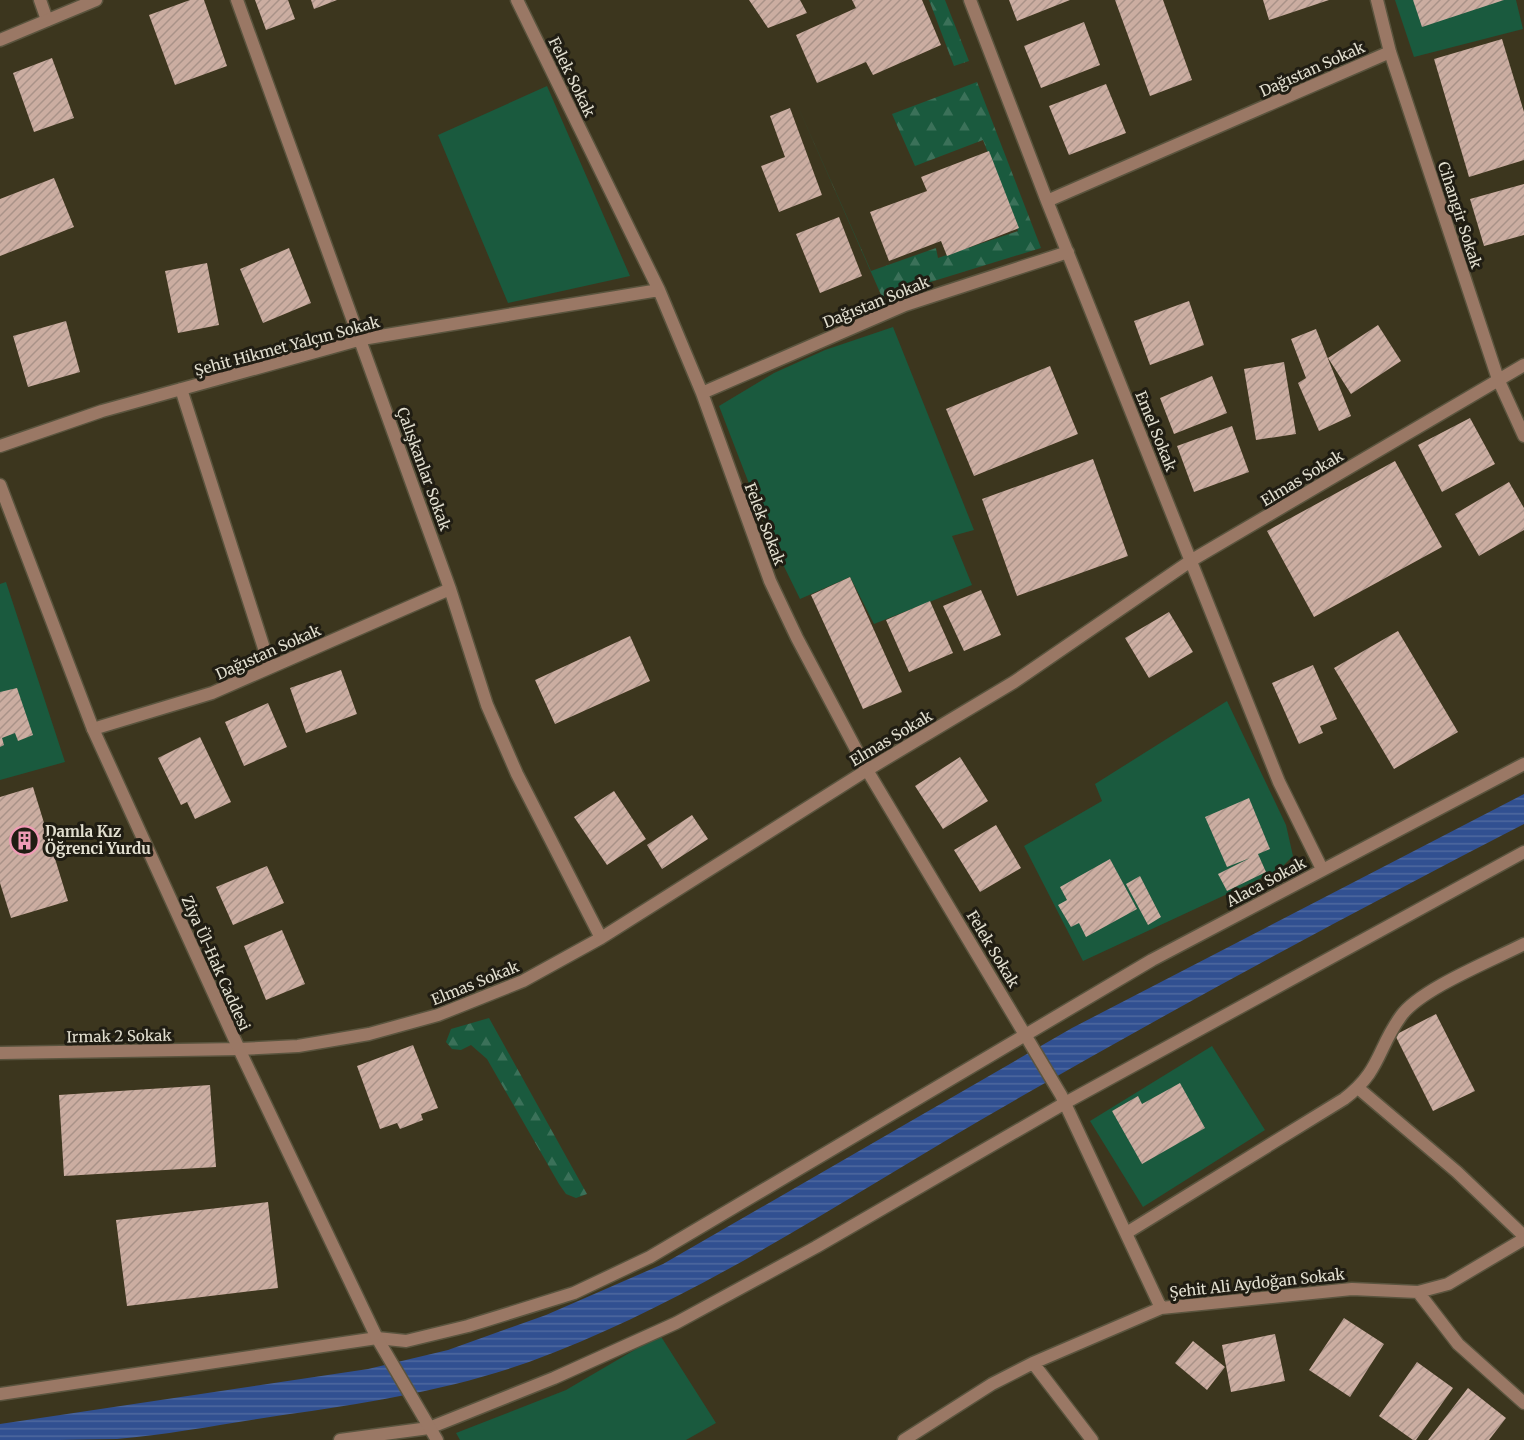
<svg xmlns="http://www.w3.org/2000/svg" width="1524" height="1440" viewBox="0 0 1524 1440" font-family="Merriweather,serif">
  <defs>
    <pattern id="forest-firs" width="22" height="20" patternUnits="userSpaceOnUse" patternTransform="scale(1.5)"><rect width="22" height="20" fill="#1a5a3e"/><path d="M5 1l3.5 6h-7zM16 11l3.5 6h-7z" fill="#3b7159"/></pattern>
    <pattern id="water-rules" width="6" height="5" patternUnits="userSpaceOnUse" patternTransform="scale(1.5)"><rect width="6" height="5" fill="#315091"/><path d="M0 2.5h6" fill="none" stroke="#4f699f"/></pattern>
    <pattern id="building-hatch" width="6" height="6" patternUnits="userSpaceOnUse" patternTransform="scale(1.5)"><rect width="6" height="6" fill="#cbada1"/><path d="M-1 1l2-2M0 6l6-6M5 7l2-2" fill="none" stroke="#a99288"/></pattern>
  </defs>
  <rect width="100%" height="100%" fill="#3c361e"/>
  <path fill="#1a5a3e" d="M1395 0H1516L1523 29 1414 57Z
    M547 86 630 276 508 303 438 135Z
    M893 327 974 530 952 536 972 585 874 624 850 577 800 599 770 538 719 406 774 373 825 350Z
    M6 582 65 762 0 780V584Z
    M1227 701 1286 825 1293 856 1279 870 1083 961 1024 846 1102 801 1095 784Z
    M1212 1046 1265 1130 1143 1207 1090 1121Z
    M660 1335 716 1423 686 1440H460L456 1433 566 1390Z"/>
  <path fill="url(#forest-firs)" d="M929 0H945L969 61 954 66Z
    M977 82 1041 248 882 297 795 100 871 271 936 248 938 258 1018 231 983 140 915 166 892 114Z
    M489 1018 587 1194 576 1198 566 1194 559 1184 487 1059 471 1045 461 1050 452 1049 446 1042 451 1029Z"/>
  <path fill="url(#water-rules)" d="M1524 794V824C1340 919 1158 1017 979 1121 832 1207 690 1303 529 1362 450 1390 366 1403 283 1415 228 1423 173 1434 117 1439 79 1440 39 1440 0 1440V1424L368 1369 448 1350 546 1315 663 1264 1072 1028Z"/>
  <path fill="url(#building-hatch)" d="M190 0H204L227 66 175 85 149 15Z
    M255 0H288L295 19 266 30Z
    M311 0H337L314 9Z
    M749 0H800L807 13 768 28Z
    M852 0H922L941 45 873 75 866 62 817 83 796 35 856 8Z
    M1009 0H1070L1017 21Z
    M1115 0H1163L1192 80 1150 96Z
    M1263 0H1329L1269 20Z
    M1413 0H1504L1422 27Z
    M1084 22 1100 65 1041 88 1024 46Z
    M1502 39 1524 112V160L1469 177 1434 59Z
    M52 58 74 118 34 132 13 73Z
    M1106 84 1126 133 1069 155 1049 106Z
    M790 108 822 195 779 212 761 166 785 157 770 116Z
    M989 151 1019 228 947 256 941 241 889 261 870 212 927 191 921 177Z
    M54 178 74 227 0 256V199Z
    M1524 184V235L1484 246 1470 199Z
    M839 217 862 276 820 293 796 234Z
    M289 248 311 303 263 323 240 269Z
    M207 263 219 325 178 333 165 271Z
    M1189 301 1204 345 1150 365 1134 321Z
    M66 321 80 372 28 387 13 336Z
    M1378 325 1401 361 1351 394 1328 358Z
    M1316 329 1351 416 1319 431 1298 383 1306 378 1291 339Z
    M1284 362 1296 434 1256 440 1244 369Z
    M1050 366 1078 434 974 476 946 409Z
    M1212 376 1227 413 1174 434 1160 398Z
    M1470 418 1495 464 1442 492 1418 445Z
    M1232 426 1249 472 1194 492 1177 446Z
    M1093 459 1128 556 1017 596 982 499Z
    M1395 461 1442 547 1314 617 1267 531Z
    M1509 482 1524 508V530L1479 556 1455 514Z
    M850 577 902 692 863 709 811 595Z
    M981 590 1001 635 964 651 943 606Z
    M930 601 953 653 909 672 886 620Z
    M1169 612 1193 652 1149 678 1125 638Z
    M1398 631 1458 732 1394 769 1334 668Z
    M630 636 650 681 555 724 535 680Z
    M1313 665 1337 719 1320 726 1323 733 1299 744 1272 683Z
    M341 670 357 714 306 733 290 688Z
    M17 688 33 735 18 741 15 733 2 738 4 745 0 747V692Z
    M268 703 287 747 244 766 225 722Z
    M200 737 231 802 195 819 187 802 181 805 158 758Z
    M960 757 988 801 943 829 915 786Z
    M33 787 68 901 11 918 0 883V797Z
    M614 791 646 839 607 865 574 817Z
    M1249 798 1270 849 1258 854 1266 872 1227 891 1218 874 1250 858 1227 867 1205 817Z
    M692 815 708 839 662 869 647 845Z
    M996 825 1021 868 980 892 954 850Z
    M1110 859 1137 909 1086 937 1079 923 1071 927 1058 905 1067 900 1060 887Z
    M267 866 284 903 233 925 216 887Z
    M1140 876 1161 917 1148 925 1126 884Z
    M282 930 305 984 266 1000 244 946Z
    M1436 1014 1475 1091 1433 1111 1395 1035Z
    M413 1045 438 1108 421 1114 423 1120 400 1129 397 1123 380 1129 357 1066Z
    M1180 1083 1205 1128 1142 1164 1112 1111 1138 1096 1142 1104Z
    M210 1085 216 1167 64 1176 59 1095Z
    M268 1202 278 1288 127 1306 116 1220Z
    M1344 1318 1384 1344 1350 1397 1309 1370Z
    M1275 1334 1285 1381 1231 1392 1222 1345Z
    M1193 1341 1225 1367 1207 1390 1175 1363Z
    M1417 1362 1453 1388 1416 1440H1413L1379 1416Z
    M1468 1388 1506 1418 1489 1440H1428Z"/>
  <g fill="none" stroke-linecap="round" stroke-linejoin="round">
    <defs>
      <path id="service" d="M1358 1088 1457 1172 1524 1236
        M1128 1232 1344 1099C1381 1071 1377 1049 1401 1016 1420 989 1493 960 1524 944"/>
      <path id="minor" d="M40 0 47 20
        M237 0 450 589 487 705 517 774 601 938
        M517 0 659 290 702 393 770 581 797 638 867 770 1061 1095 1161 1308
        M970 0 1047 201 1279 782 1322 869
        M1377 0 1390 52 1498 379 1524 436
        M1047 201 1390 52
        M181 389 270 667
        M702 393 905 305 1068 252
        M0 446 102 411 362 339 659 290
        M93 729 212 693 450 589
        M0 1053 239 1049 298 1046 369 1034 438 1015 523 981 601 938 867 770 1014 682 1192 560 1524 365
        M1418 1292 1458 1344 1524 1403
        M1033 1363 1092 1440
        M0 1394 377 1338 406 1341 468 1326 574 1293 650 1257 1152 960 1524 764
        M340 1440 429 1428 554 1378 676 1323 816 1247 1065 1103 1524 852
        M904 1440 992 1384 1033 1363 1161 1308 1352 1289 1418 1292 1448 1284 1524 1239"/>
      <path id="tertiary" d="M0 40 96 0
        M0 485 93 729 239 1049 377 1338 437 1440"/>
    </defs>
    <use href="#service" stroke="#5a543e" stroke-width="15"/>
    <use href="#minor" stroke="#5a543e" stroke-width="15"/>
    <use href="#tertiary" stroke="#5a543e" stroke-width="15"/>
    <use href="#service" stroke="#9a7865" stroke-width="12"/>
    <use href="#minor" stroke="#9a7865" stroke-width="12"/>
    <use href="#tertiary" stroke="#9a7865" stroke-width="12"/>
  </g>
  <defs>
    <symbol id="building-ring" viewBox="-11 -11 22 22"><circle r="9.5" fill="#201d13" stroke="#f09ab6" stroke-width="1.5"/><path d="M-4-6H4V6H1V3H-1V6H-4ZM-2.5-4.3h1.7v1.8h-1.7ZM.8-4.3h1.7v1.8H.8ZM-2.5-1h1.7V.8h-1.7ZM.8-1h1.7V.8H.8Z" fill="#f09ab6"/></symbol>
  </defs>
  <g fill-rule="evenodd">
    <use href="#building-ring" x="8" y="824" width="33" height="33"/>
  </g>
  <g text-anchor="middle" dominant-baseline="central" stroke-width="6" stroke-linejoin="round" paint-order="stroke">
    <g font-size="15" fill="#e2dfd0" stroke="#201d13">
      <text transform="translate(1312 69) rotate(-24)">Dağıstan Sokak</text>
      <text transform="translate(572 77) rotate(64)">Felek Sokak</text>
      <text transform="translate(1460 215) rotate(72)">Cihangir Sokak</text>
      <text transform="translate(876 302) rotate(-22)">Dağıstan Sokak</text>
      <text transform="translate(287 346) rotate(-15)">Şehit Hikmet Yalçın Sokak</text>
      <text transform="translate(1156 431) rotate(68)">Emel Sokak</text>
      <text transform="translate(424 469) rotate(70)">Çalışkanlar Sokak</text>
      <text transform="translate(1302 478) rotate(-31)">Elmas Sokak</text>
      <text transform="translate(765 524) rotate(69)">Felek Sokak</text>
      <text transform="translate(268 652) rotate(-24)">Dağıstan Sokak</text>
      <text transform="translate(891 738) rotate(-31)">Elmas Sokak</text>
      <text transform="translate(1266 882) rotate(-28)">Alaca Sokak</text>
      <text transform="translate(993 949) rotate(59)">Felek Sokak</text>
      <text transform="translate(216 963) rotate(66)">Ziya Ül-Hak Caddesi</text>
      <text transform="translate(475 983) rotate(-22)">Elmas Sokak</text>
      <text transform="translate(119 1036) rotate(-1)">Irmak 2 Sokak</text>
      <text transform="translate(1257 1283) rotate(-6)">Şehit Ali Aydoğan Sokak</text>
    </g>
    <g font-size="15" font-weight="bold" fill="#e2dfd0" stroke="#201d13" text-anchor="start">
      <text x="45" y="831">Damla Kız<tspan x="45" dy="17">Öğrenci Yurdu</tspan></text>
    </g>
  </g>
</svg>
